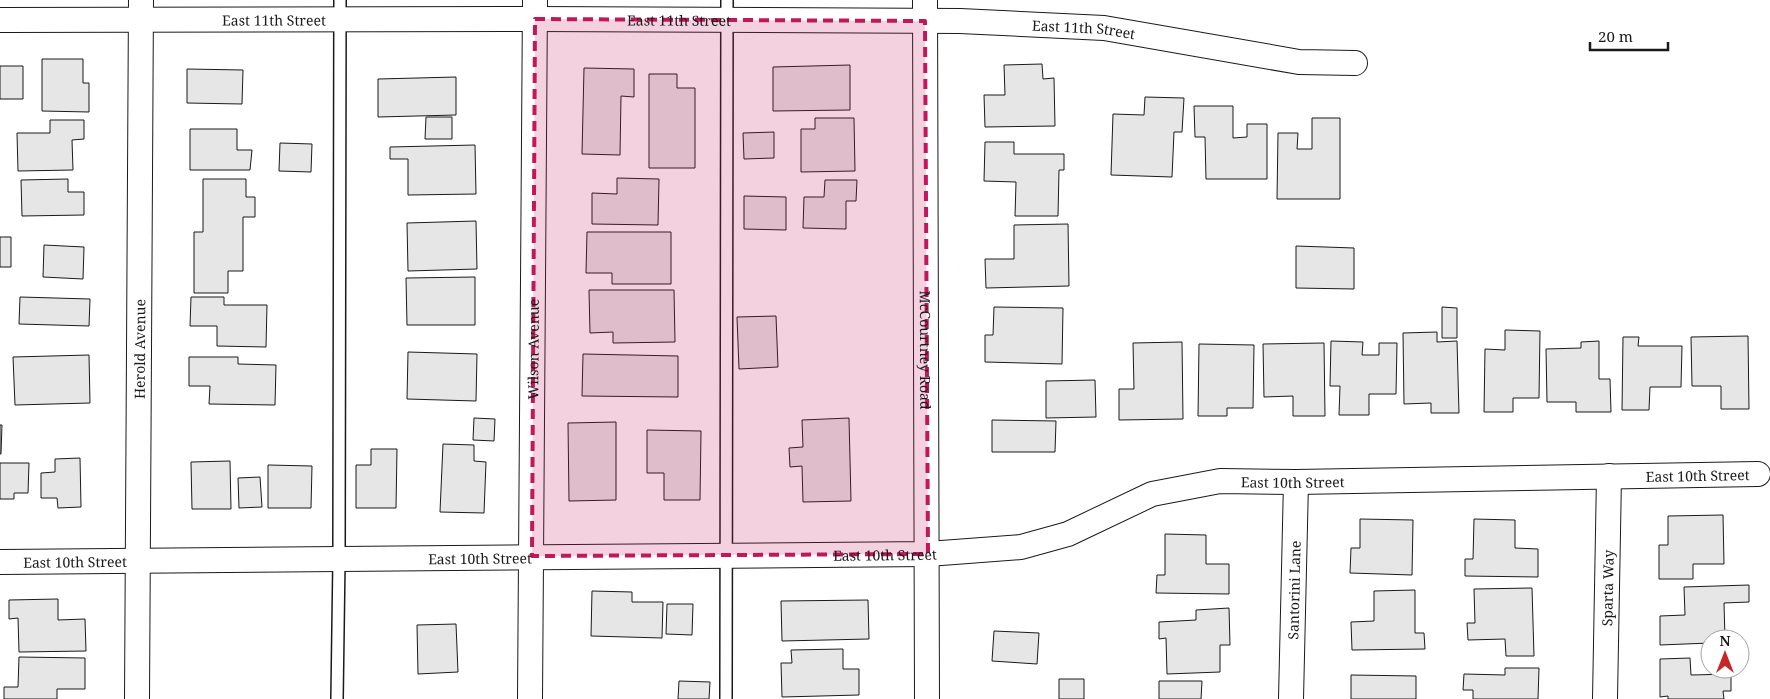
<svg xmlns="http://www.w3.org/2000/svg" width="1770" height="699" viewBox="0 0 1770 699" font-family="'Noto Serif',serif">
  <rect width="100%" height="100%" fill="#fff"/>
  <path fill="#e6e6e6" stroke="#1a1a1a" d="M42 59H83V83H89V112L42 111Z
    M1042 64 1043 79 1054 78 1055 126 985 127 984 95H1005L1004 65Z
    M850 65V110L773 111V67Z
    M0 66H23V99H0Z
    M584 68 634 69V97L621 96 620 155 582 154Z
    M187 69 243 70 242 104 187 103Z
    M649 74H677V88H695V168H649Z
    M456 77V115L378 117V79Z
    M1145 97 1184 98 1182 132H1174L1172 177 1111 175 1113 114 1144 115Z
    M1194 106H1233V138L1247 137V124H1267V179H1206L1205 137H1195Z
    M426 117H452V139H425Z
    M815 118H854L855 171 801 172V129H815Z
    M1312 118H1340V199H1277L1278 133H1298L1297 149H1312Z
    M50 120H84V139L72 140 73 170 18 171 17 133H50Z
    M190 129H237V150H252L250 170H190Z
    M774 132V158L744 159 743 133Z
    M985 142H1014V154H1064V170H1059L1058 216H1015L1016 182 984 181Z
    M280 143 312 144 311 172 279 171Z
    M475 145 476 194 408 195V159H390V147Z
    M617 178 659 179 658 225 592 224V193L617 194Z
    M68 179V192H84V215L22 216 21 180Z
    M203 179H246V197H255V217H243V271H228V293H194V232H203Z
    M825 180H857L856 201H846V229L803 228 804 197H824Z
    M744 196 786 197V230L744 229Z
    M476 221 477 269 408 271 407 223Z
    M1068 224 1069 286 986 288 985 259H1014V225Z
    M587 232H671V284H612V273H586Z
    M0 237H11V267H0Z
    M44 245 84 247 83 279 43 277Z
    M1296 246 1354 248V289L1296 288Z
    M475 277V325H407L406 278Z
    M589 290H674L675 342 613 343V332L590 333Z
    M20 297 90 299 89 326 19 324Z
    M191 297H224V305H267L266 347 217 346V326H190Z
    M994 307 1063 308 1062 364 985 362V335H993Z
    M1442 307 1457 308V338H1442Z
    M776 316 778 367 739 369 737 317Z
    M1505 330 1540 331 1539 398H1513V412H1484L1485 349 1505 350Z
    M1437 332V342L1457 341 1459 413H1431V403L1404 404 1403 333Z
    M1748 336 1749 409H1721V386H1692L1691 337Z
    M1623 337H1639L1638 346H1682L1681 387H1650L1649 410H1622Z
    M1331 341 1363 342 1362 355H1379V343H1397L1396 394H1369V415H1339L1340 386H1330Z
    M1599 341V379H1610L1611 412H1576V402H1547L1546 349 1581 348V342Z
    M1182 342 1183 419 1119 420V389H1134L1133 343Z
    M1324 343 1325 416H1293V396L1264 397 1263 344Z
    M1199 344 1254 345 1253 408H1227V416H1198Z
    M408 352 477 354 476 401 407 399Z
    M583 354 678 356V397L582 396Z
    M89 355 90 403 15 405 13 357Z
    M189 357H238V364L276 365 275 405 209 404 210 386H189Z
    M1095 380 1096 417 1046 418V381Z
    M474 418 495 419 494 441 473 440Z
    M849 418 851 501 803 502 802 466 790 467 789 448 803 447 802 420Z
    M992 420 1056 421 1055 452H992Z
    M616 422V500L569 501 568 423Z
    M0 425H2L1 454H0Z
    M647 430 701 431 700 500H664V473H647Z
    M443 444 474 445V461L486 462 484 513 440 512Z
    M371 449H397L396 508H356V465H371Z
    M80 458 81 507 58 508 57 498H41V473L55 472V459Z
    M230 461 231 509H192L191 462Z
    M0 463H29L28 493H14V499H0Z
    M268 465 312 466 311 508H268Z
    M260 477 262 507 239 508 238 478Z
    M1723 515 1724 564H1693V579H1659V545H1668V516Z
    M1360 519 1413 520 1412 575 1350 573 1351 548H1360Z
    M1474 519 1515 520V548L1538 549V577L1465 576V559H1473Z
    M1165 534 1206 535V564H1229V594L1156 593 1157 575H1165Z
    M1749 585V602L1724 603 1725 639H1710V643L1660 645V616L1685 615 1684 587Z
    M1532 588 1534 656H1506L1505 639 1468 640 1467 623H1475L1474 589Z
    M1415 590V633H1424L1425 649 1352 650 1351 622 1374 621V591Z
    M592 591 632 592V602H663L662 638 591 636Z
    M58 599V620L85 619 86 651 19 652 18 618 9 619V600Z
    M868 600 869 639 782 641 781 601Z
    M667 604H693L692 635 666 634Z
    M1229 608 1230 645H1220V672L1167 674 1166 638 1159 639V622L1196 620V610Z
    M456 624 458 672 418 674 417 625Z
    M994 631 1039 633 1037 664 992 661Z
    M843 649V669H859V695L782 697 781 663H792L791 650Z
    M19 657 85 658V689H57V699H4V687H18Z
    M1690 658 1691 675 1731 674V691H1723L1724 699H1668V696L1660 697V659Z
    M1505 668H1539L1538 699H1473V690H1463L1464 674 1505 675Z
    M1351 675 1416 676V699H1351Z
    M1059 679H1084V699H1059Z
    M679 681 710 682 709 699H678Z
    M1159 681H1202L1201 699H1159Z"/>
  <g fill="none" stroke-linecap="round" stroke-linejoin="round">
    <defs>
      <path id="lane" d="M337 699 339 559 340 0
        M726 699 727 0"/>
      <g id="street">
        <path id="s1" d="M925 0 927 699"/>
        <path id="s2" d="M0 20 535 19 960 21 1104 28 1299 62 1355 63"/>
        <path id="s3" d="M0 562 928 554 1021 547 1068 534 1152 494 1220 481 1296 482 1758 474"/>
        <path id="s4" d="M137 699 141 0"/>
        <path id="s5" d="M530 699 535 0"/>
        <path id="s6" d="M1291 699 1296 482"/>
        <path id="s7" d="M1605 699 1609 476"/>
      </g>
    </defs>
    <use href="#lane" stroke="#1a1a1a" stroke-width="14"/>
    <use href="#street" stroke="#1a1a1a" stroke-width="26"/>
    <use href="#lane" stroke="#fff" stroke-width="11"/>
    <use href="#street" stroke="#fff" stroke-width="24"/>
  </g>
  <path fill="#c2185b" fill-opacity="0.2" stroke="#c2185b" stroke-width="4" stroke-dasharray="10 6" stroke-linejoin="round" d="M535 19 925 21 928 554 532 556Z"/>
  <g text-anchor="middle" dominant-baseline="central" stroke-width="4" stroke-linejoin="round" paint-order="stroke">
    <g font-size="14" fill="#1a1a1a" stroke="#fff">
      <text stroke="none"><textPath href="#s2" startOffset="274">East 11th Street</textPath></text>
      <text stroke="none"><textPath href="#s2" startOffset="679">East 11th Street</textPath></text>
      <text stroke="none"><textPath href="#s2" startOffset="1084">East 11th Street</textPath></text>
      <text stroke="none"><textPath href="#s1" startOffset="350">McCourtney Road</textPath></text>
      <text stroke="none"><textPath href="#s4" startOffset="350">Herold Avenue</textPath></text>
      <text stroke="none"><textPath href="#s5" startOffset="350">Wilson Avenue</textPath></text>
      <text stroke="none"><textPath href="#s3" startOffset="1710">East 10th Street</textPath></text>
      <text stroke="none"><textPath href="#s3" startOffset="1305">East 10th Street</textPath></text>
      <text stroke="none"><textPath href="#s3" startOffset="885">East 10th Street</textPath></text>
      <text stroke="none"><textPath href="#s3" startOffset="480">East 10th Street</textPath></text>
      <text stroke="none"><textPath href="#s3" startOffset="75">East 10th Street</textPath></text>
      <text stroke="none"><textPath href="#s7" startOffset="111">Sparta Way</textPath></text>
      <text stroke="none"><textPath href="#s6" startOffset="109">Santorini Lane</textPath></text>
    </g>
  </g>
  <g transform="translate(1725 654)"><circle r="24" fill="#ffffff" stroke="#a3a3a3"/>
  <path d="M0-4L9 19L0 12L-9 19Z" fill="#c62828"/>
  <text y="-8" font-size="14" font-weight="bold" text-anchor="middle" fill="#1a1a1a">N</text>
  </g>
  <path d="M1590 42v8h78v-8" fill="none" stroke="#1a1a1a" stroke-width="2.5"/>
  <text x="1598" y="42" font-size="15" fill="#1a1a1a" stroke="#ffffff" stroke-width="4" paint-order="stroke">20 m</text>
</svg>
